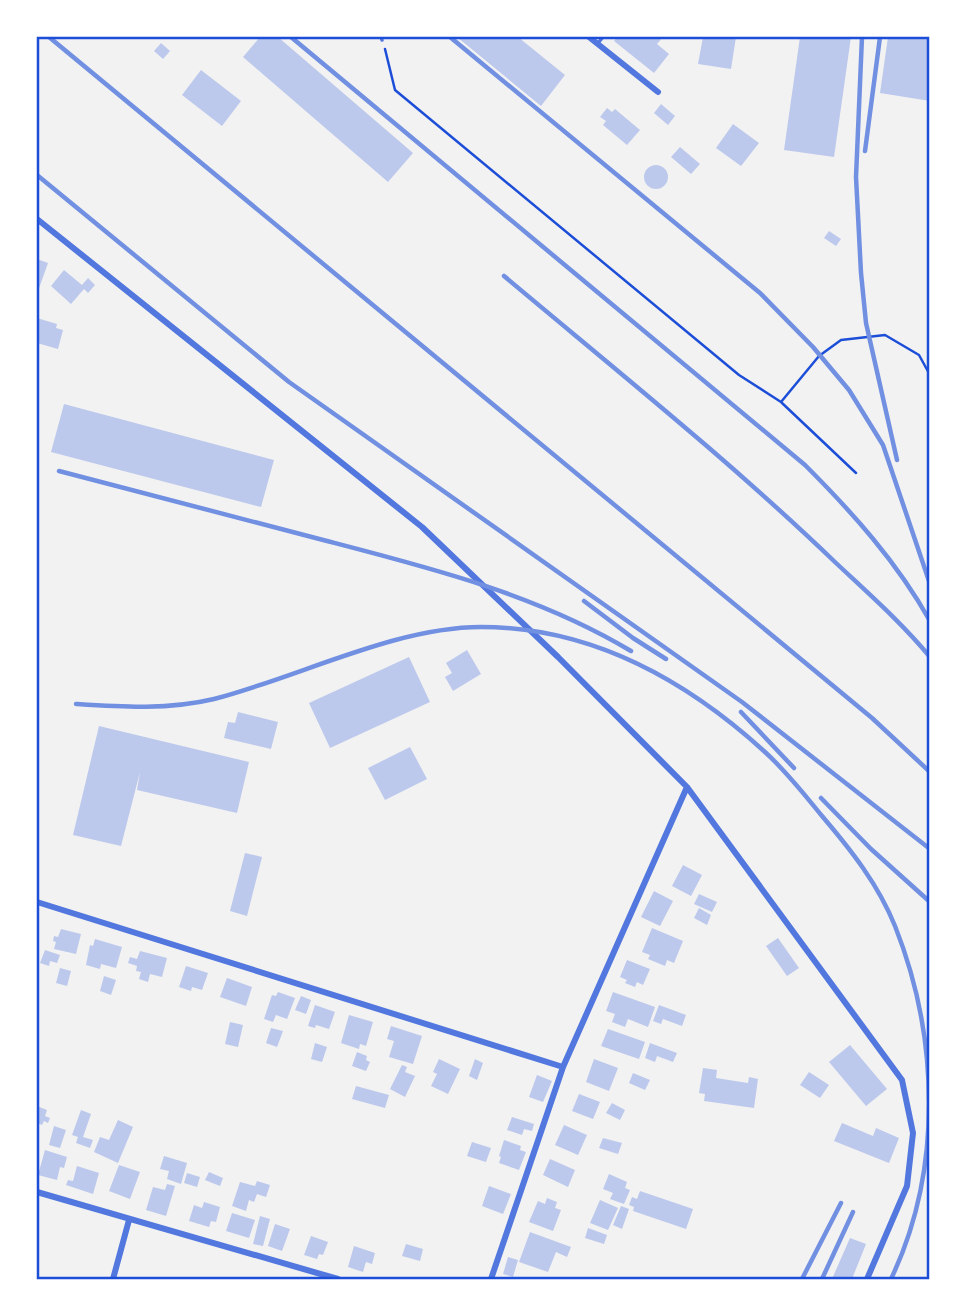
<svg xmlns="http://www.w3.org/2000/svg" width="967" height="1316" viewBox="0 0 967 1316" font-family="'Fira Sans Condensed',sans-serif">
  <rect width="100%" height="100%" fill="#f2f2f2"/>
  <path fill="#bdc9ec" d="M260 37H278L413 153 388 182 243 57Z
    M457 37H518L565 75 541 106Z
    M617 37H663L657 44 669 54 654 73 614 41Z
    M703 37H736L731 69 698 64Z
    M800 37H851L834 157 784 150Z
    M888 37H930V101L880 93Z
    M161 43 170 51 163 59 154 51Z
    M201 70 241 101 222 126 182 95Z
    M661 104 675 116 668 125 654 113Z
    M607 108 612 112 615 109 640 130 627 145 603 125 606 121 600 117Z
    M733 124 759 143 741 166 716 148Z
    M680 147 700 164 691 174 671 157Z
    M644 177a12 12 0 1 1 24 0a12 12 0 1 1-24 0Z
    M829 231 841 239 836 246 824 238Z
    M37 259 48 263 37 294Z
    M64 270 82 285 88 278 95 285 88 293 84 289 71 304 51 286Z
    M37 318 57 324 56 328 63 330 58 349 37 343Z
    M64 404 274 460 261 507 51 452Z
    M467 650 481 674 453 691 445 677 452 673 446 663Z
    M409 657 430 702 330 748 309 703Z
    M238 712 278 722 271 749 224 738 228 722 235 723Z
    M99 726 249 762 237 813 137 790 140 772 121 846 73 835Z
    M410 747 427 779 385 800 368 768Z
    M245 853 262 857 247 916 230 911Z
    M683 865 702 875 691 896 672 886Z
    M654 891 673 901 660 926 641 917Z
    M699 894 717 902 712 912 694 904Z
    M699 908 711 915 707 925 694 918Z
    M652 928 683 941 674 963 667 960 665 966 648 959 650 955 642 952Z
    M61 929 81 934 76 954 54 949 56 942 53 941 54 936 58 937Z
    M778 938 799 968 787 976 766 946Z
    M95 939 122 947 116 968 101 964 100 969 86 965 90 945 93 946Z
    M45 950 60 955 57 963 50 961 49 966 40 963Z
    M140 951 167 958 162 977 150 974 148 982 139 979 141 972 136 971 137 966 128 963 130 957 137 959Z
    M627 960 650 969 643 985 637 982 635 987 625 983 627 980 620 977Z
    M186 966 208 973 202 990 192 987 191 991 179 987Z
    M60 968 71 971 67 986 56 983Z
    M104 976 116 980 111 995 100 991Z
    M227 978 252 987 246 1006 220 997Z
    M278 992 295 998 287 1019 276 1015 273 1022 264 1019 272 995 276 996Z
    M613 992 655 1007 648 1027 628 1019 625 1027 612 1022 615 1014 606 1011Z
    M301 996 311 1000 306 1014 295 1010Z
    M315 1005 335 1012 329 1029 316 1025 315 1028 308 1026Z
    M659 1005 686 1015 682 1026 663 1019 661 1024 653 1021Z
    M349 1015 373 1022 366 1046 360 1044 359 1049 341 1043Z
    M230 1022 243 1025 238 1047 225 1044Z
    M391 1026 422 1036 413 1064 389 1057 394 1041 387 1039Z
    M271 1028 283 1031 277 1047 266 1043Z
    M608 1029 645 1042 639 1059 601 1046Z
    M315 1043 327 1047 322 1062 311 1059Z
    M650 1043 677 1053 673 1062 657 1056 655 1062 645 1058Z
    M850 1045 887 1089 866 1106 829 1062Z
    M357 1052 367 1056 366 1060 370 1062 366 1071 352 1066Z
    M439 1059 460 1069 448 1094 431 1086 437 1074 433 1072Z
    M475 1059 483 1063 477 1080 469 1076Z
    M594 1059 618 1068 609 1091 586 1082Z
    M402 1065 407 1067 405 1072 415 1076 405 1097 390 1089Z
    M703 1068 717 1070 716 1078 748 1083 749 1077 758 1079 754 1108 704 1101 705 1094 699 1093Z
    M809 1072 829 1085 820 1098 800 1085Z
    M633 1073 650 1080 645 1090 629 1083Z
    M537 1075 552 1081 543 1102 529 1097Z
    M356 1086 389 1095 385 1108 352 1099Z
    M579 1094 600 1102 593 1119 572 1111Z
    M612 1103 625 1110 620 1120 606 1113Z
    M37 1106 47 1110 45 1116 50 1118 48 1123 44 1121 42 1125 37 1123Z
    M81 1110 91 1114 83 1137 93 1140 90 1148 76 1143 78 1137 72 1135Z
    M512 1117 534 1124 532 1131 524 1129 522 1135 507 1130Z
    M118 1120 133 1127 118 1163 94 1152 100 1137 109 1140Z
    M842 1123 873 1136 876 1128 899 1138 889 1163 834 1141Z
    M564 1125 587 1135 578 1155 555 1145Z
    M54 1126 66 1130 60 1148 49 1145Z
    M603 1138 622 1143 618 1154 599 1148Z
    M504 1140 521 1146 520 1150 526 1152 519 1170 499 1163 501 1157 499 1156Z
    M472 1142 491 1148 486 1162 467 1156Z
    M45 1150 67 1157 64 1168 60 1167 57 1180 38 1175Z
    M164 1156 187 1163 181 1184 167 1179 169 1171 160 1169Z
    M550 1159 575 1170 568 1187 543 1175Z
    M119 1165 140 1172 130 1199 109 1191Z
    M77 1166 99 1173 93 1194 66 1185 68 1180 73 1181Z
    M209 1172 223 1178 220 1186 205 1180Z
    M187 1173 200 1177 197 1187 184 1183Z
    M609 1174 627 1182 625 1188 630 1190 624 1204 610 1199 613 1193 603 1189Z
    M257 1181 270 1185 266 1197 257 1194 254 1202 249 1200 246 1211 232 1206 240 1182 255 1186Z
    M167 1184 175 1186 166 1216 146 1210 153 1187 165 1190Z
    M489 1186 511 1194 503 1214 482 1206Z
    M640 1191 693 1209 686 1229 633 1211 634 1207 629 1205 632 1197 637 1199Z
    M547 1198 557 1202 555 1208 561 1210 553 1231 529 1222 538 1201 545 1204Z
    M600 1200 618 1208 608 1230 590 1223Z
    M204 1202 220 1207 216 1222 211 1221 209 1227 189 1221 194 1205 202 1208Z
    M621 1206 629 1209 622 1229 613 1225Z
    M232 1213 255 1220 249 1238 226 1231Z
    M260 1216 270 1219 263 1246 253 1244Z
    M275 1224 290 1229 282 1251 268 1246Z
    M588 1228 607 1235 604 1244 585 1238Z
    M530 1232 571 1247 567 1257 556 1252 548 1272 519 1262Z
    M311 1236 328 1242 323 1255 319 1254 317 1259 304 1255Z
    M850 1238 866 1244 852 1279H832Z
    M406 1244 423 1249 420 1261 402 1256Z
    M354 1246 375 1253 372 1264 366 1262 363 1272 348 1267Z
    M508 1257 518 1260 513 1277 503 1274Z"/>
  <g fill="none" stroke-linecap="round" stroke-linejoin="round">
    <path stroke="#1d4ed8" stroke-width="2.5" d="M385 49 395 90 739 375 781 402 819 356 841 340 885 335 919 355 930 375
      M782 403 856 473"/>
    <path stroke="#5277de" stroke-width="3.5" d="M381 37 382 40
      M598 43 603 37"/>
    <path stroke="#5277de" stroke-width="6" d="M589 37 658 92
      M37 219 422 527 558 657 687 787 902 1080 913 1133 907 1186 867 1279
      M37 902 563 1067
      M37 1192 338 1279
      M113 1279 129 1220
      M491 1279 563 1067 687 787"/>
    <path stroke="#7290e2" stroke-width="4.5" d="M49 37 872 718 930 772
      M291 37 805 465C852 512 897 562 930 621
      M450 37 760 293 813 347 849 390 883 445 930 584
      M862 37 856 177 861 273 866 323 897 460
      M865 151 880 37
      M37 175 289 382 742 702 930 849
      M504 276C616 370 730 461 836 563 868 593 902 623 930 657
      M59 471C148 494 237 517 327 541 431 568 538 595 631 651
      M584 601 633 638 666 659
      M76 704C123 707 168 710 214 699 299 677 395 627 481 627 590 627 686 680 765 752 786 771 804 794 822 816 851 850 878 884 895 926 939 1037 943 1170 891 1279
      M741 712 794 768
      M821 798 871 849 930 902
      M802 1279 841 1203
      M822 1279 853 1212"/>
  </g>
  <rect width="967" height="1316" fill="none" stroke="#ffffff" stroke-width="77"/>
  <rect x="38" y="38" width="890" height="1240" fill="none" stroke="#1d4ed8" stroke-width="2.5"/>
</svg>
